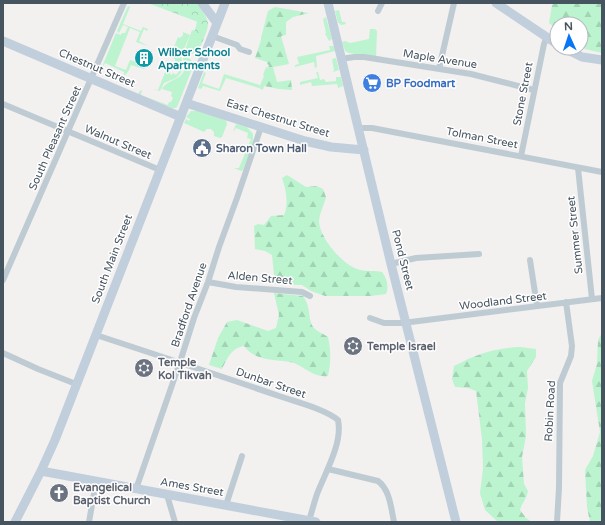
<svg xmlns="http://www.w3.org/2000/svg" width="605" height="525" viewBox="0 0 605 525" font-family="'Varela Round',sans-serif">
  <defs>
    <pattern id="forest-firs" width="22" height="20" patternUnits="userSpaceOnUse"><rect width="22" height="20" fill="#bbf4cf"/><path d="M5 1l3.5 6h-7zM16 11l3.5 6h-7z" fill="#a2d3b4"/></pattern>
    <pattern id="park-crowns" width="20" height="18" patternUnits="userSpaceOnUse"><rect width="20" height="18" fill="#bbf4cf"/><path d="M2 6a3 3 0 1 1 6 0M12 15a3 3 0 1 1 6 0" fill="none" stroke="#a2d3b4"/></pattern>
  </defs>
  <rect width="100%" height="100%" fill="#f3f0f0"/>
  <path fill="#bbf4cf" d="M148 3 192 8 205 33 198 52 191 54 185 50 192 30 195 31 197 21Z
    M128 6 130 7 123 24 141 31 143 27 148 29 147 31 144 29 139 41 148 46 136 42 140 32 130 28 115 66 126 70 130 60 148 66 144 69 131 65 128 72 124 76V72L105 63 103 67H102L116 33 121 35 122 33H125L128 27 123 25 119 33 117 31Z
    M339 10 342 22H345L346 24 341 25 339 23H338L335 11Z
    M326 17 332 39 329 41 326 35H325L326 33 323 19Z
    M370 29H375L377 31 376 57 349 53 345 51 342 42 345 41 350 43 369 39Z
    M183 32 190 35 183 51 174 47 178 37 180 38 183 35Z
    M329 46H334L335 51 316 56 317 67 315 68 314 62 295 67V65L299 64 297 57 330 50Z
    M172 52 181 56 183 66 181 73 176 78 164 83 160 91 152 89 158 90 166 70 170 72V74L172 75 173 73 176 75 180 70 181 63 175 61V59L170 57Z
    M185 56 190 59 194 64 178 105 176 108H172L138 94 140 91 142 90 141 95 168 105 169 102H171L173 98 171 96 172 92 162 89C168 77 191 81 183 58Z
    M336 58 339 70 333 72 334 70 332 59Z
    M204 72 206 73 202 83 219 89 224 74 260 85 259 88 226 78 220 91 203 86 201 89 198 88Z
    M316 72H318L320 80 324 79 326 82 336 81V77H341L343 86 338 88 337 84 312 86 311 82 300 85V82L318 78Z
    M191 111H197L226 120 227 124 222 137 220 138 214 136V132L211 129H207L204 132 184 123 186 119 189 121 190 119 186 117Z
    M236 124 247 127 253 134C254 146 247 159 243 170L241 171 234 168H239L251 139 247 138 248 133 236 128 233 132Z"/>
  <path fill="url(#forest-firs)" d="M555 3H602V53L585 49 581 46V24H557V29L549 23 552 5Z
    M275 7 309 13 293 17 286 22V35L281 36 289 64 273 67 277 82 291 80 292 90 279 89 264 86 263 90 259 88 264 76 263 75 266 67 268 68 269 65 267 64V62L255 58 261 40V38L268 11Z
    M287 175 306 187 317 186 323 189 326 197C324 205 320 212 319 221 319 237 342 264 357 269 365 272 373 270 382 272 387 278 389 287 386 294L371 296H325L311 291 302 285 275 284 272 255 265 251 255 249 254 226 258 224 264 225 271 216 284 215C289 204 286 189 282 178Z
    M274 293 303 296C312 308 307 320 314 328 318 332 324 334 328 337 331 351 331 362 328 376 313 378 307 368 294 363 283 360 270 361 259 357 253 355 248 351 244 346 231 348 227 359 222 369L209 365 218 338 227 322 237 320 268 331 276 328 279 315Z
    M602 333V522H590L587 507 585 470 593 456 600 432 592 381 597 364 598 340Z
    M520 347 536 349V357L527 371 528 388 525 403 526 436 522 457 524 484 528 491C527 498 522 503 520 510L526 518 532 522H498L485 510 480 493 483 469 482 439 476 391 468 388 455 387 452 379 454 366C477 354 494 348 520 347Z"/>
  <path fill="url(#park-crowns)" d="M148 3H197C212 25 210 22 201 46L190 42 198 22Z"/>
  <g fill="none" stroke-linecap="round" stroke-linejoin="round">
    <path stroke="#bfcbd3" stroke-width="6" d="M378 11 382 3
      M212 36 237 45 240 49 249 52
      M341 59 354 57H364L471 74 534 90
      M439 69 454 3
      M3 104 160 170
      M358 128H372L602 172
      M521 156 544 44 547 37
      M578 168 592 299
      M530 260 537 306
      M391 264 416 258 479 254
      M3 280 124 3
      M208 282 236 287 302 292 310 296
      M370 318 384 323H403L602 298
      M96 335C157 355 218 375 279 396 296 402 325 409 338 420 343 443 325 473 317 494 314 503 312 511 309 521
      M3 353 38 369 76 384
      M328 469 378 481C390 490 391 508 394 522
      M136 489 180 362 194 318 208 282 219 247 237 198 261 127
      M167 495 175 522
      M226 505 242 456
      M89 522 96 482
      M557 522 559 488 560 383 571 356 572 346 566 302"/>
    <path stroke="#c1cedb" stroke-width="9" d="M202 3 217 23
      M328 3 391 264 456 522
      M496 3 557 44
      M3 41 181 117
      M564 48 582 57 602 60
      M186 103 305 141 331 147 364 150
      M41 471 316 522
      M15 522 41 471 55 440 225 3"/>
  </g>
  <defs>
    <symbol id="building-disc" viewBox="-11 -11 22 22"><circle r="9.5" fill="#0f9aa8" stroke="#fff"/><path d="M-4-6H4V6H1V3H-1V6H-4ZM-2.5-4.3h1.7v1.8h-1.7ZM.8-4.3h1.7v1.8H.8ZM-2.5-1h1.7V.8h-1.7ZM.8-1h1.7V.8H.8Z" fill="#fff"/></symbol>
    <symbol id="supermarket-disc" viewBox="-11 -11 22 22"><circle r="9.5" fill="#3f7fe0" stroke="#fff"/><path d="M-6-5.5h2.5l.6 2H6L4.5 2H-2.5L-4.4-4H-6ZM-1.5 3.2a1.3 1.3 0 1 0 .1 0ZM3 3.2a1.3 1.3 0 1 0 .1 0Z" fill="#fff"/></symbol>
    <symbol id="civic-disc" viewBox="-11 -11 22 22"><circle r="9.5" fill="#5c6f8a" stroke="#fff"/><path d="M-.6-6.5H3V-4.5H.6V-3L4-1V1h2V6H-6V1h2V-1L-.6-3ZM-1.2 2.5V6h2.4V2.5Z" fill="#fff"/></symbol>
    <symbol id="synagogue-disc" viewBox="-11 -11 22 22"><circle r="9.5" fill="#6b7280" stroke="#fff"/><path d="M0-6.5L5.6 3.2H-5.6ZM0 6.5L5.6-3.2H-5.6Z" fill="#fff"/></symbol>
    <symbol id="church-disc" viewBox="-11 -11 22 22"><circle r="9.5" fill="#6b7280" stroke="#fff"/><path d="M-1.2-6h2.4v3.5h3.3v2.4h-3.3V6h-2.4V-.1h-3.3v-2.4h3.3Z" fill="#fff"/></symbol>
  </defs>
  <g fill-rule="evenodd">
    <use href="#building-disc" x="133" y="47" width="22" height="22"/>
    <use href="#supermarket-disc" x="361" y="72" width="22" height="22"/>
    <use href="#civic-disc" x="191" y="137" width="22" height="22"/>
    <use href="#synagogue-disc" x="342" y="335" width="22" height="22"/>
    <use href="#synagogue-disc" x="133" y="357" width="22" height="22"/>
    <use href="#church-disc" x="48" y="482" width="22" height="22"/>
  </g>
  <g text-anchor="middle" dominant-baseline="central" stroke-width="3" stroke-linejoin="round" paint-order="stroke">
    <g font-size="11" font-weight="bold" fill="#0d838f" stroke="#fff" text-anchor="start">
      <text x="158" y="52">Wilber School<tspan x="158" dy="13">Apartments</tspan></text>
    </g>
    <g font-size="11" fill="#465460" stroke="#fff">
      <text transform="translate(440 59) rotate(9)">Maple Avenue</text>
      <text transform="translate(97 68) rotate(23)">Chestnut Street</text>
      <text transform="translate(523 94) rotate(-79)">Stone Street</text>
      <text transform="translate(278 118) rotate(17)">East Chestnut Street</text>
      <text transform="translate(55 138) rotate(-66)">South Pleasant Street</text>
      <text transform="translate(482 138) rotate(11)">Tolman Street</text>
      <text transform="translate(118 142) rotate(23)">Walnut Street</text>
      <text transform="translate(575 235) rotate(-96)">Summer Street</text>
      <text transform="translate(112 259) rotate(-69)">South Main Street</text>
      <text transform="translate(403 260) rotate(76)">Pond Street</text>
      <text transform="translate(260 278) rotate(5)">Alden Street</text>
      <text transform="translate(503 301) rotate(-7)">Woodland Street</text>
      <text transform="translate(189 305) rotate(-71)">Bradford Avenue</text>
      <text transform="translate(271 383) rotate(19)">Dunbar Street</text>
      <text transform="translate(550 411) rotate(-87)">Robin Road</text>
      <text transform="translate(192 487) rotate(10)">Ames Street</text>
    </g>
    <g font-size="11" font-weight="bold" fill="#366cbe" stroke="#fff" text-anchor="start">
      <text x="386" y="83">BP Foodmart</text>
    </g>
    <g font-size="11" font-weight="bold" fill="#4e5e75" stroke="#fff" text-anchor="start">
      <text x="216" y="148">Sharon Town Hall</text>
    </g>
    <g font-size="11" font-weight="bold" fill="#5b616d" stroke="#fff" text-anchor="start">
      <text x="367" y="346">Temple Israel</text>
      <text x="158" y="362">Temple<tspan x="158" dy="13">Kol Tikvah</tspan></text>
      <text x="73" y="487">Evangelical<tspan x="73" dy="13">Baptist Church</tspan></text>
    </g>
  </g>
  <rect width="605" height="525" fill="none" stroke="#465460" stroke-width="8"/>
  <g transform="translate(569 36) rotate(357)"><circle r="19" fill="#ffffff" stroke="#b5bbbf"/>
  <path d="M0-3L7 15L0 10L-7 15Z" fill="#0876f4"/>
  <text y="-6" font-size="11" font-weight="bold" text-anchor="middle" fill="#465460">N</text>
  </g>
</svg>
